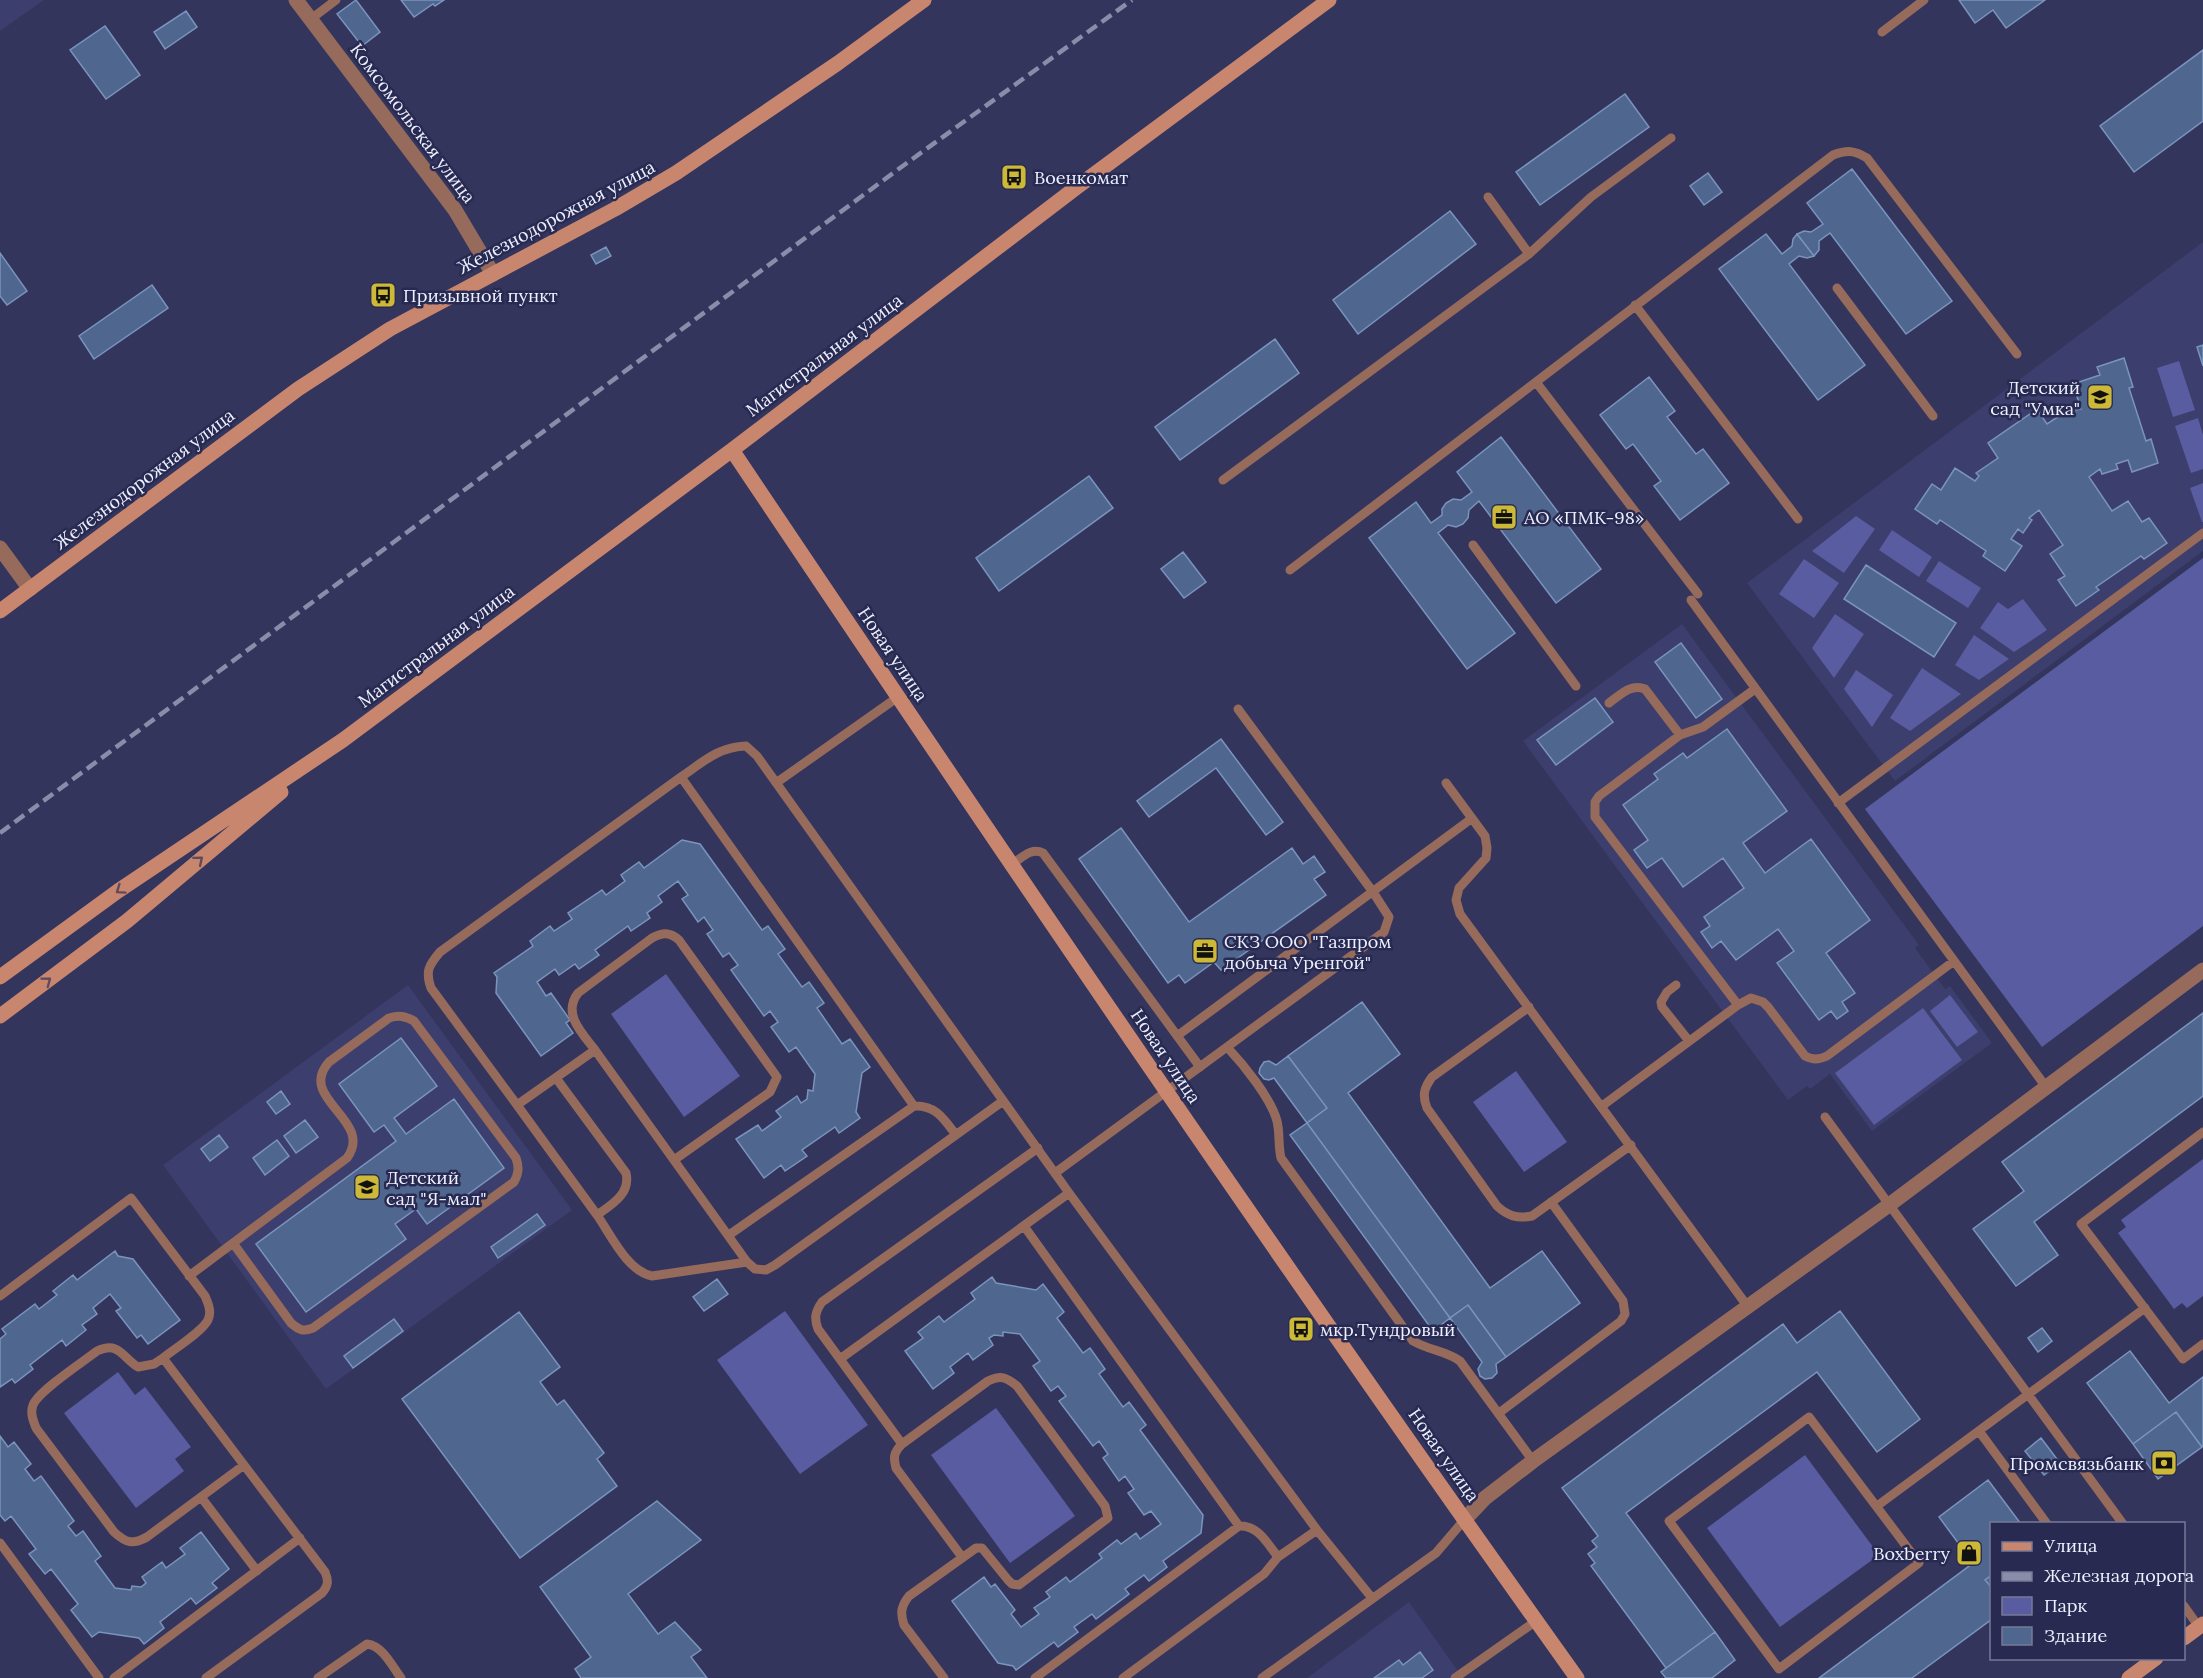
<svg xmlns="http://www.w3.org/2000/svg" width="2203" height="1678" viewBox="0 0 2203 1678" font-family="Lora,serif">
  <rect width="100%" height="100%" fill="#33355d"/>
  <path fill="#3c3e6d" d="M0 0H44L0 31Z
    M2203 242V551L1895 781 1747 583Z
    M1682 624 1919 945 1915 948 1945 989 1950 986 1992 1043 1872 1131 1830 1074 1810 1089 1807 1086 1788 1100 1523 741Z
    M408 985 572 1210 326 1389 163 1165Z
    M1409 1602 1463 1678H1307Z"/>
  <path fill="#595ca0" d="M2179 361 2195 410 2173 417 2157 368Z
    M2198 418 2203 435V469L2191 473 2175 426Z
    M2203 483V522H2202L2190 488Z
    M1856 516 1875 529 1844 573 1812 551Z
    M1892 530 1932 557 1919 577 1879 550Z
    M2203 558V926L2042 1047 1865 809Z
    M1804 559 1839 583 1814 618 1779 594Z
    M1939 561 1981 588 1968 608 1926 581Z
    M2023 599 2047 630 2014 652 1980 628 1998 602 2008 609Z
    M1835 614 1864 634 1834 678 1812 648Z
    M1974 635 2009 659 1979 680 1955 665Z
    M1922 668 1961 694 1910 731 1890 718Z
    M1856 670 1893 695 1872 727 1844 689Z
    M666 974 740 1076 684 1117 611 1014Z
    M1950 995 1978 1032 1957 1047 1930 1011Z
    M1923 1008 1962 1060 1874 1125 1835 1073Z
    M1516 1071 1567 1142 1524 1172 1473 1102Z
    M2203 1159V1296L2187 1308 2182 1303 2174 1309 2118 1233 2126 1227 2121 1220Z
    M785 1311 868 1425 800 1474 717 1360Z
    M118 1372 135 1395 145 1387 191 1447 175 1459 184 1471 136 1508 64 1413Z
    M996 1408 1075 1516 1010 1563 931 1455Z
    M1805 1455 1879 1555 1780 1627 1707 1528Z"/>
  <path fill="#4f678e" stroke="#7a94be" stroke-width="1.5" d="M356 0 380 32 362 46 337 14Z
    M401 0H444L435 6 433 4 414 17Z
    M1959 0H2045L2006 28 1993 10 1975 23Z
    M186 11 197 27 165 49 154 32Z
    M105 26 140 75 106 99 70 50Z
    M2203 50V121L2134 172 2100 126Z
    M1625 94 1649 127 1540 205 1516 172Z
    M1852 169 1952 301 1906 334 1830 233 1819 241V250L1814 256 1797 234 1804 231 1811 232 1823 224 1807 203Z
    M1708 173 1722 192 1704 205 1690 186Z
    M1450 211 1476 244 1358 334 1333 300Z
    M1766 234 1782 254 1792 246 1793 239 1797 234 1814 256 1807 258 1799 256 1789 264 1865 365 1818 400 1719 269Z
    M606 247 611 256 596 264 591 255Z
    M0 253 27 291 7 305 0 296Z
    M152 285 168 308 94 359 79 336Z
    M387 286 392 295 378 303 373 294Z
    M1275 339 1299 373 1180 460 1155 427Z
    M2203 345V366L2197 347Z
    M2124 358 2133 387 2129 388 2146 441 2151 439 2158 463 2132 472 2128 460 2116 464 2118 469 2102 474 2100 469 2089 477 2112 511 2128 501 2142 522 2149 518 2167 543 2144 559 2141 556 2096 587 2099 590 2076 606 2058 580 2065 576 2050 554 2063 545 2039 510 2029 518 2032 520 2023 533 2018 529 2011 539 2022 546 2005 571 1983 556 1986 551 1940 520 1937 524 1915 509 1932 484 1941 490 1955 468 1975 481 1979 476 1976 473 1998 458 1988 443 2037 409 2047 424 2073 407 2076 410 2081 409 2073 384 2100 375 2097 367Z
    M1649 377 1675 411 1667 417 1696 454 1703 449 1729 483 1680 520 1654 486 1661 481 1633 444 1626 449 1600 415Z
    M1501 437 1601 569 1556 603 1479 501 1469 510 1468 518 1463 524 1456 527 1448 525 1438 533 1515 633 1467 669 1369 538 1416 502 1431 523 1442 515V509L1446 503 1453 499 1461 500 1472 492 1457 472Z
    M1089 476 1113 508 999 591 976 558Z
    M1183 552 1206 582 1184 598 1161 569Z
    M1866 565 1956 623 1934 657 1844 599Z
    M1681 643 1722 699 1696 718 1655 662Z
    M1595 698 1613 722 1556 765 1537 740Z
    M1727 729 1787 811 1743 843 1765 873 1811 839 1870 920 1826 953 1855 993 1842 1002 1848 1011 1837 1019 1831 1011 1819 1020 1777 963 1794 951 1778 929 1736 960 1721 941 1712 948 1701 932 1710 926 1704 917 1744 888 1723 858 1683 887 1662 858 1647 868 1634 850 1648 840 1623 805 1658 779 1654 774 1683 753 1687 758Z
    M1221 739 1283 822 1266 835 1216 768 1149 817 1137 801Z
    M1121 828 1189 922 1292 848 1303 864 1314 856 1325 872 1314 879 1326 895 1221 970 1214 962 1185 983 1179 975 1168 983 1079 859Z
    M682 840 700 844 762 930 768 926 785 949 778 954 802 987 809 982 824 1003 817 1008 842 1044 850 1039 870 1067 862 1073 856 1112 860 1118 839 1133 835 1127 802 1150 807 1156 785 1171 781 1165 764 1178 736 1139 758 1125 762 1131 781 1117 776 1111 797 1096 801 1103 807 1099 808 1090 813 1091 815 1074 796 1047 789 1052 771 1027 778 1022 770 1011 764 1016 731 970 738 965 729 953 723 957 707 934 713 930 704 917 698 922 682 899 688 895 678 881 658 896 662 902 647 913 650 918 631 931 628 926 595 950 599 955 579 969 575 964 559 975 555 969 537 982 546 996 551 993 570 1020 566 1023 573 1033 541 1056 496 993 497 977 494 973 533 946 530 941 550 926 554 931 572 919 568 913 602 890 606 895 625 881 621 875 639 862 644 868Z
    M1362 1002 1400 1054 1348 1093 1490 1288 1542 1251 1580 1303 1506 1357 1468 1305 1450 1318 1307 1123 1327 1108 1288 1056Z
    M2203 1013V1096L2034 1222 2058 1255 2016 1286 1973 1229 2024 1191 2002 1162Z
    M401 1038 437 1086 394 1118 406 1134 454 1099 504 1168 427 1224 416 1209 395 1224 406 1239 306 1312 256 1244 396 1141 384 1125 374 1132 339 1084Z
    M1288 1056 1327 1108 1307 1123 1274 1078 1269 1080 1264 1079 1259 1073 1260 1068 1264 1062 1269 1061 1276 1065Z
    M281 1091 290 1104 276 1114 267 1102Z
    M305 1120 318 1137 296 1153 284 1136Z
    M1307 1123 1450 1318 1433 1331 1290 1135Z
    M219 1135 228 1147 210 1161 201 1149Z
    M277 1140 289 1156 265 1175 253 1158Z
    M537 1214 545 1225 498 1258 491 1247Z
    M115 1251 118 1256 133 1259 180 1320 148 1344 141 1335 137 1338 116 1311 121 1308 110 1294 93 1308 97 1314 82 1325 86 1330 66 1346 62 1340 30 1365 33 1369 15 1383 12 1379 0 1387V1339L6 1334 2 1329 35 1304 39 1309 57 1295 53 1291 73 1275 77 1280Z
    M992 1277 996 1283 1036 1290 1043 1284 1064 1312 1057 1318 1083 1353 1090 1348 1105 1369 1099 1374 1123 1407 1129 1402 1146 1425 1140 1430 1203 1515 1201 1533 1163 1561 1167 1567 1149 1581 1144 1575 1125 1589 1129 1594 1096 1619 1092 1614 1074 1627 1078 1632 1058 1647 1054 1642 1016 1670 1013 1666 998 1663 952 1601 984 1577 991 1587 995 1584 1015 1610 1011 1614 1021 1627 1039 1614 1034 1608 1050 1597 1046 1592 1066 1577 1070 1582 1102 1558 1099 1554 1117 1540 1121 1544 1136 1533 1140 1539 1161 1524 1151 1511 1144 1515 1128 1493 1134 1489 1125 1476 1119 1481 1103 1458 1108 1454 1099 1441 1093 1446 1059 1401 1066 1396 1058 1386 1051 1391 1033 1366 1040 1361 1020 1334 1003 1332V1336L994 1335 989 1338 993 1345 973 1360 968 1353 950 1367 954 1373 933 1389 905 1351 923 1338 918 1332 939 1316 944 1322 975 1299 971 1293Z
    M717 1279 728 1294 704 1311 693 1297Z
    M1468 1305 1506 1357 1496 1364 1497 1373 1492 1378 1485 1379 1480 1376 1478 1369 1482 1362 1450 1318Z
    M1840 1311 1920 1419 1877 1452 1817 1372 1626 1513 1715 1632 1666 1668 1591 1566 1595 1563 1588 1554 1597 1547 1592 1541 1598 1536 1562 1488 1783 1324 1797 1343Z
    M519 1312 560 1367 540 1382 557 1405 564 1400 604 1453 597 1459 617 1486 520 1558 402 1399Z
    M394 1319 403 1331 353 1368 344 1356Z
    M2042 1328 2052 1341 2038 1352 2028 1338Z
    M2130 1351 2169 1403 2203 1377V1446L2202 1447 2176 1412 2133 1444 2087 1383Z
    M2176 1412 2202 1447 2158 1479 2133 1444Z
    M0 1436 8 1447 14 1442 31 1464 25 1469 34 1481 41 1476 74 1521 68 1526 76 1536 83 1531 101 1556 95 1561 115 1588 131 1590 132 1586 141 1587 146 1583 142 1577 162 1562 166 1568 185 1554 180 1548 201 1532 229 1569 212 1583 217 1588 196 1604 191 1598 160 1622 164 1628 144 1644 139 1638 99 1632 92 1637 71 1610 78 1604 51 1569 45 1574 29 1554 36 1549 11 1516 5 1521 0 1515Z
    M2041 1438 2060 1463 2044 1475 2025 1451Z
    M1988 1480 2021 1524H1992V1575L1985 1580 1992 1588V1619L1912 1678H1819L1973 1563 1939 1517Z
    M657 1501 701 1540 628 1594 658 1634 675 1622 701 1650 691 1657 707 1678H581L575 1669 591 1657 540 1587Z
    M1992 1575V1588L1985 1580Z
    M1715 1632 1735 1660 1712 1678H1666L1661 1672Z
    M1420 1652 1433 1670 1422 1678H1374L1399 1660 1403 1665Z"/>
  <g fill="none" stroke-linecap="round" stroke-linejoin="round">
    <path stroke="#966b5c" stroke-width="9" d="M311 19 336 0
      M1882 32 1924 0
      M1488 197 1529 254
      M1837 288 1933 416
      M1635 305 1798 519
      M1536 382 1698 594
      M1223 480 1529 254 1591 197 1671 138
      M1473 545 1576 686
      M1290 570 1833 155C1847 150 1854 150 1867 158L2017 354
      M1691 600 2046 1087
      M1609 703C1620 695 1631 683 1645 689L1680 735
      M681 777 914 1106
      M776 783 898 697
      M1446 783 1485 836 1487 848 1486 858 1459 888 1456 900 1460 914 1748 1307
      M1838 803 2203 533
      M1012 864C1022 858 1031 847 1043 853L1200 1067
      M1676 985 1667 992 1661 1002 1662 1007 1689 1041
      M1738 1005 1751 998 1763 1002 1768 1007 1805 1056C1813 1060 1818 1060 1827 1056L1954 961
      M1529 1007 1432 1077C1424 1088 1422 1095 1427 1108L1497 1206C1508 1216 1517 1219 1532 1216L1631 1145
      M1177 1036 1471 819
      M1227 1047C1243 1064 1271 1098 1277 1121 1280 1133 1278 1145 1281 1158L1413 1341C1428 1350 1446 1351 1460 1361L1533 1461
      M595 1050C582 1033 562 1014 578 993L652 938C663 932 670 932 679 940L777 1077 770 1092 674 1160
      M556 1078 626 1173C631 1194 611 1205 597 1215 611 1235 627 1271 652 1276L747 1262
      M1003 1101 775 1265 766 1270 755 1269 747 1262 595 1050 517 1105 431 988C425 971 429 965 440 952L681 777C703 762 718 747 746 746L757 756 1069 1193 1317 1530 1372 1598
      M517 1105 597 1215
      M1602 1106 1738 1005 1595 817V802L1599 796 1680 735 1703 727 1755 689
      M1825 1117 2123 1524
      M2203 1132 2081 1224 2183 1359 2203 1344
      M1055 1173 1384 932 1389 917 1373 892 1238 709
      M1024 1226 1239 1526 1035 1678
      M729 1235 914 1106C936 1105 944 1119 956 1135
      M189 1276 347 1158C375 1120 296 1099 329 1062L389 1018C399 1015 405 1016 414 1021L516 1158C519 1167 519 1173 514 1182L313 1328C303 1332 299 1330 291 1323L233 1243
      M0 1296 131 1198 205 1296C208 1303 212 1312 208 1320 202 1332 174 1349 163 1358
      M840 1359 1069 1193
      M1499 1413 1621 1321 1625 1314 1623 1301 1551 1202
      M1809 1417 1919 1563 1779 1669 1669 1521Z
      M1979 1431 2047 1524
      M902 1444 818 1329C814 1318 815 1312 822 1302L1038 1148
      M201 1497 257 1571
      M1877 1506 2145 1308
      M1239 1526C1258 1525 1267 1543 1278 1557
      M0 1543 99 1678
      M2184 1606 2199 1627
      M114 1678 300 1538
      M206 1678 322 1593C328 1586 329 1581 325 1572L163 1358 154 1364 138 1367C122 1357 119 1341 97 1351 83 1362 38 1391 33 1405 30 1413 33 1420 36 1428L114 1532C126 1543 133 1545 147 1537L244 1465
      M318 1678 367 1644C383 1646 392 1666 401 1678
      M944 1678 904 1625C900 1613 901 1606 909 1596L976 1548H982L1008 1580 1012 1584 1019 1585 1108 1518 1105 1506 1017 1386C1006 1377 1001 1375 988 1381L902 1444C894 1452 893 1457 896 1468L962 1557
      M1123 1678 1264 1574 1278 1557 1317 1530
      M1262 1678 1436 1553 1465 1519
      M1455 1678 1536 1621"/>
    <path stroke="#966b5c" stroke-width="15" d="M296 0 455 210 493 274
      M0 548 30 589
      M1465 1519 1485 1498 1533 1461 1889 1205 2203 970"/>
    <path stroke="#c9866e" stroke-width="15" d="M732 450C1009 863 1288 1274 1577 1678
      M0 611 298 389 390 329 615 209 676 173 838 63 924 0
      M0 977 118 891 343 740 732 450 1077 187 1329 0
      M0 1016 127 921 281 792
      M2184 1638 2203 1624
      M2129 1678 2156 1658"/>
    <path stroke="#8a8ca9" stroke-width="4.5" stroke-dasharray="12 6" stroke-linecap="butt" d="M0 833 900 168 1132 0"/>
  </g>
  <defs><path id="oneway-chevron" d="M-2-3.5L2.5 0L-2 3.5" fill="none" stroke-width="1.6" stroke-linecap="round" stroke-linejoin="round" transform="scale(1.5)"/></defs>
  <g stroke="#614a5b">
    <use href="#oneway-chevron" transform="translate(199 860) rotate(-40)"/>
    <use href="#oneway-chevron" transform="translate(120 890) rotate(145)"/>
    <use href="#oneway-chevron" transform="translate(47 981) rotate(-37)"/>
  </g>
  <defs>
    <symbol id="bus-square" viewBox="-11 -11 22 22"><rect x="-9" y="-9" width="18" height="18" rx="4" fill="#cdb938" stroke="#292a51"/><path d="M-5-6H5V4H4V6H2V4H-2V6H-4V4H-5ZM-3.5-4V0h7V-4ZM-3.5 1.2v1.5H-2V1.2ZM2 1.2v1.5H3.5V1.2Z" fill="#111"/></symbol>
    <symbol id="school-square" viewBox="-11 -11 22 22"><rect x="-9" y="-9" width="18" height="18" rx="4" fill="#cdb938" stroke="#292a51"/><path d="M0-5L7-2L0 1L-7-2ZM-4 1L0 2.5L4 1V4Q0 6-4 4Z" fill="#111"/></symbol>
    <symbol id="office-square" viewBox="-11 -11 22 22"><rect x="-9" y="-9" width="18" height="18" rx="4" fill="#cdb938" stroke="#292a51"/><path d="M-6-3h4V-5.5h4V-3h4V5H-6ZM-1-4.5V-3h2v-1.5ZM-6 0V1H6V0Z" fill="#111"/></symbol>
    <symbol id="bank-square" viewBox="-11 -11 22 22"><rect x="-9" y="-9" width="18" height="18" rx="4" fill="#cdb938" stroke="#292a51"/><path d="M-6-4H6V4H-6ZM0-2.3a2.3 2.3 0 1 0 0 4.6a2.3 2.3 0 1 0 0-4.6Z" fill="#111"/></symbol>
    <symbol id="shop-square" viewBox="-11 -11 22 22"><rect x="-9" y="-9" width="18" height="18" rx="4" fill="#cdb938" stroke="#292a51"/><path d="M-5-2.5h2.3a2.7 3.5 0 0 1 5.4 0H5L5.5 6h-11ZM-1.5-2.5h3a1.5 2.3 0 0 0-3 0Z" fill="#111"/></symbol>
  </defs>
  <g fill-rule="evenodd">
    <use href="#bus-square" x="999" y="162" width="30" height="30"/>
    <use href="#bus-square" x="368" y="280" width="30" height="30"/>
    <use href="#school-square" x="2085" y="382" width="30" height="30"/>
    <use href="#office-square" x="1489" y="502" width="30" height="30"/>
    <use href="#office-square" x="1190" y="936" width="30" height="30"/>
    <use href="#school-square" x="352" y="1172" width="30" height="30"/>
    <use href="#bus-square" x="1286" y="1314" width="30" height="30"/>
    <use href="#bank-square" x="2149" y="1448" width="30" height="30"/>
    <use href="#shop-square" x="1954" y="1538" width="30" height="30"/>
  </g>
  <g text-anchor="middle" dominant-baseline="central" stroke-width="5" stroke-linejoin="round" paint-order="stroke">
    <g font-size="18" fill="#edf0ff" stroke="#292a51">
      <text transform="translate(413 123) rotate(53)">Комсомольская улица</text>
      <text transform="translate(556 217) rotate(-28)">Железнодорожная улица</text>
      <text transform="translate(824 355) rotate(-37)">Магистральная улица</text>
      <text transform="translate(144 479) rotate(-37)">Железнодорожная улица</text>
      <text transform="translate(436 646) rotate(-37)">Магистральная улица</text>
      <text transform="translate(893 654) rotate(56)">Новая улица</text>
      <text transform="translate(1166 1056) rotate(56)">Новая улица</text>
      <text transform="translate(1444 1455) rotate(55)">Новая улица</text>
    </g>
    <g font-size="18" fill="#edf0ff" stroke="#292a51" text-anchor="start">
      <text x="1034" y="177">Военкомат</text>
      <text x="403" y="295">Призывной пункт</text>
      <text x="2080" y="387" text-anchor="end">Детский<tspan x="2080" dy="21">сад "Умка"</tspan></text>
      <text x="1524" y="517">АО «ПМК-98»</text>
      <text x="1224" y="941">СКЗ ООО "Газпром<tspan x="1224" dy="21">добыча Уренгой"</tspan></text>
      <text x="386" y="1177">Детский<tspan x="386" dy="21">сад "Я-мал"</tspan></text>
      <text x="1320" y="1329">мкр.Тундровый</text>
      <text x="2144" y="1463" text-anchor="end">Промсвязьбанк</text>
      <text x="1950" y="1553" text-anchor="end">Boxberry</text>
    </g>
  </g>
  <rect x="1990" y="1522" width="195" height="138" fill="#292a51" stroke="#777997" stroke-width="1.5"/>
  <rect x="2002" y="1542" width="30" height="9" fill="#c9866e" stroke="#777997" stroke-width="1.5"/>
  <text x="2044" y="1552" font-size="18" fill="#edf0ff">Улица</text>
  <rect x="2002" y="1572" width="30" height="9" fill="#8a8ca9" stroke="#777997" stroke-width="1.5"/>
  <text x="2044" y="1582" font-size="18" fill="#edf0ff">Железная дорога</text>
  <rect x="2002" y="1597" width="30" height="18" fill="#595ca0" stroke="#777997" stroke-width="1.5"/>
  <text x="2044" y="1612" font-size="18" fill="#edf0ff">Парк</text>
  <rect x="2002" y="1627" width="30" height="18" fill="#4f678e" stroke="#777997" stroke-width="1.5"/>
  <text x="2044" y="1642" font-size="18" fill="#edf0ff">Здание</text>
</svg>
